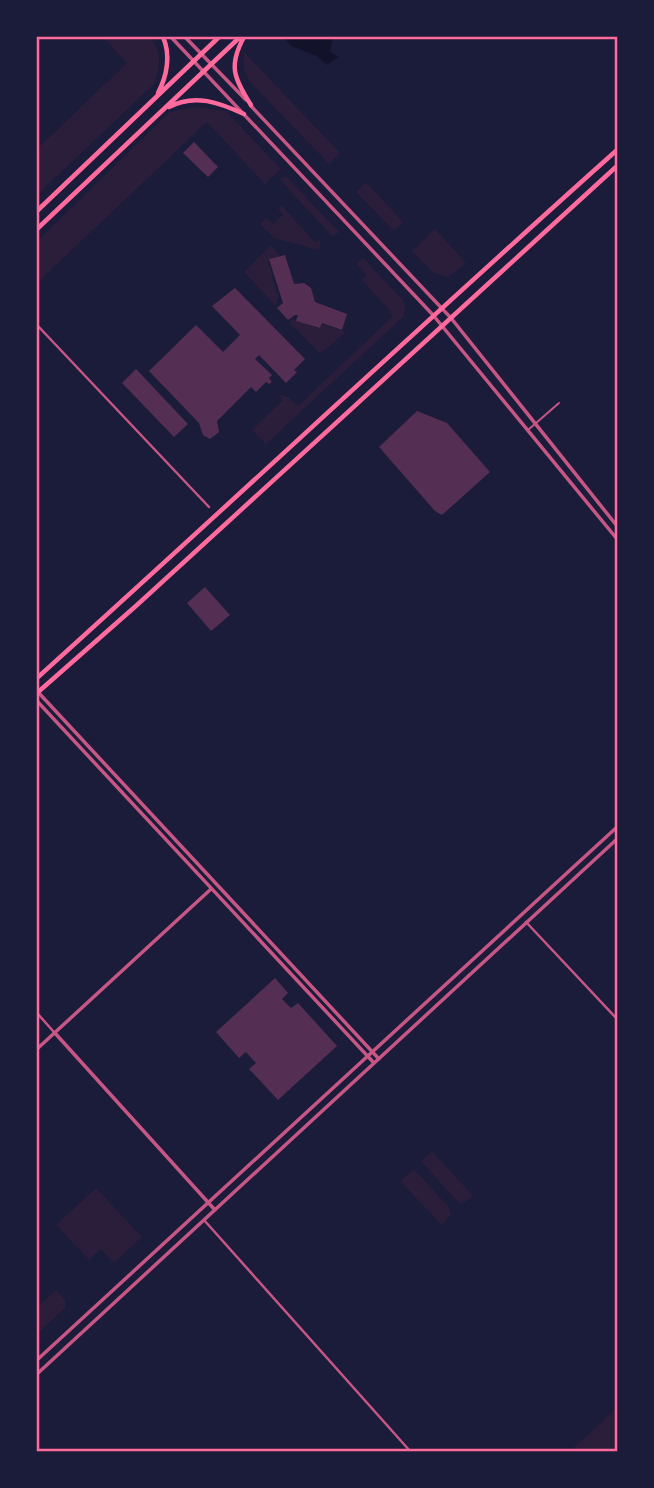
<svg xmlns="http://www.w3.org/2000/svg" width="654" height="1488" viewBox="0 0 654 1488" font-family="'PT Serif',serif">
  <rect width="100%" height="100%" fill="#1b1b3a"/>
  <path fill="#2a1e3b" d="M103 37H149C163 53 160 64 155 83L37 195V149L127 63Z
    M244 52 340 153 329 164 250 82 244 70Z
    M195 107 226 111 281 169 265 184 207 122 37 283V241L170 112Z
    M283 177H287L339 232 333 237 280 180Z
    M366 182 403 222 394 231 356 192Z
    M282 206 315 242 319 239 321 244 319 250 274 238 260 224 266 218 273 224 283 215 278 209Z
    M435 229 466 263 448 277 434 273 412 251Z
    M270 246 281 255 268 260 278 297 276 306 244 272Z
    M363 258 403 300 405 306 404 316 266 444 252 430 283 400 278 394 288 397 298 406 392 317 391 312 362 280 367 275 357 264Z
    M292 319 320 329 322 324 346 332 320 354 289 322Z
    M432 1151 473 1196 462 1204 457 1201 421 1161Z
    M414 1169 448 1206 451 1215 442 1225 400 1181Z
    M96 1188 142 1237 114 1263 101 1249 89 1260 56 1225Z
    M56 1290 65 1300V1308L37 1334V1308Z
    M617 1408V1451H570Z"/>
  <path fill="#12122b" d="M284 37H329L332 41 330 52 339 57 326 65 317 56 291 46Z"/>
  <path fill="#542f53" d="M194 142 218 167 208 177 183 153Z
    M285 255 294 284 304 283 311 288 315 302 347 314 342 330 322 323 320 328 296 321 298 315H295L288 320 277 308 283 303 269 259Z
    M235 288 305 359 294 370 297 372 286 383 259 355 255 359 272 375 269 378 272 382 269 384 266 382 256 392 251 387 217 421 219 432 210 439 203 435 199 423 149 371 196 325 223 352 240 335 212 306Z
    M136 369 188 424 174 437 122 383Z
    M417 411 447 423 490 472 442 515 435 511 379 447Z
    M205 587 230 615 211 631 187 603Z
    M275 978 288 993 282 999 291 1008 298 1003 337 1046 278 1100 249 1069 256 1063 246 1052 239 1058 216 1032Z"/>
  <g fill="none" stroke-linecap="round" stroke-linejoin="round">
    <path stroke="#c65784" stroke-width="2" d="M528 430 559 403"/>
    <path stroke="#c65784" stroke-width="2.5" d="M37 325 209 507
      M526 922 617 1019
      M37 1013 53 1031
      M204 1220 410 1451"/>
    <path stroke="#c65784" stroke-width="3.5" d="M171 37 433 315 617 539
      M185 37 246 100
      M251 106 451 318 617 526
      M37 691 379 1059
      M37 701 374 1063
      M54 1032 215 1210
      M37 1049 211 889
      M37 1360 617 827
      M37 1374 617 839"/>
    <path stroke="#ff6b9d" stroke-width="4.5" d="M244 37C228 66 234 78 251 105
      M158 93C167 76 171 55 163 37
      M169 107C195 93 220 103 244 114
      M37 211 219 37
      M37 229 240 37"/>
    <path stroke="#ff6b9d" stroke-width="4.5" d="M37 678C231 503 422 324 617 150
      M37 693 137 605 617 166"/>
  </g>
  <rect width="654" height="1488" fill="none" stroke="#1b1b3a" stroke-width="77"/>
  <rect x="38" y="38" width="578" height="1412" fill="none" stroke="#ff6b9d" stroke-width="2.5"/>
</svg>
